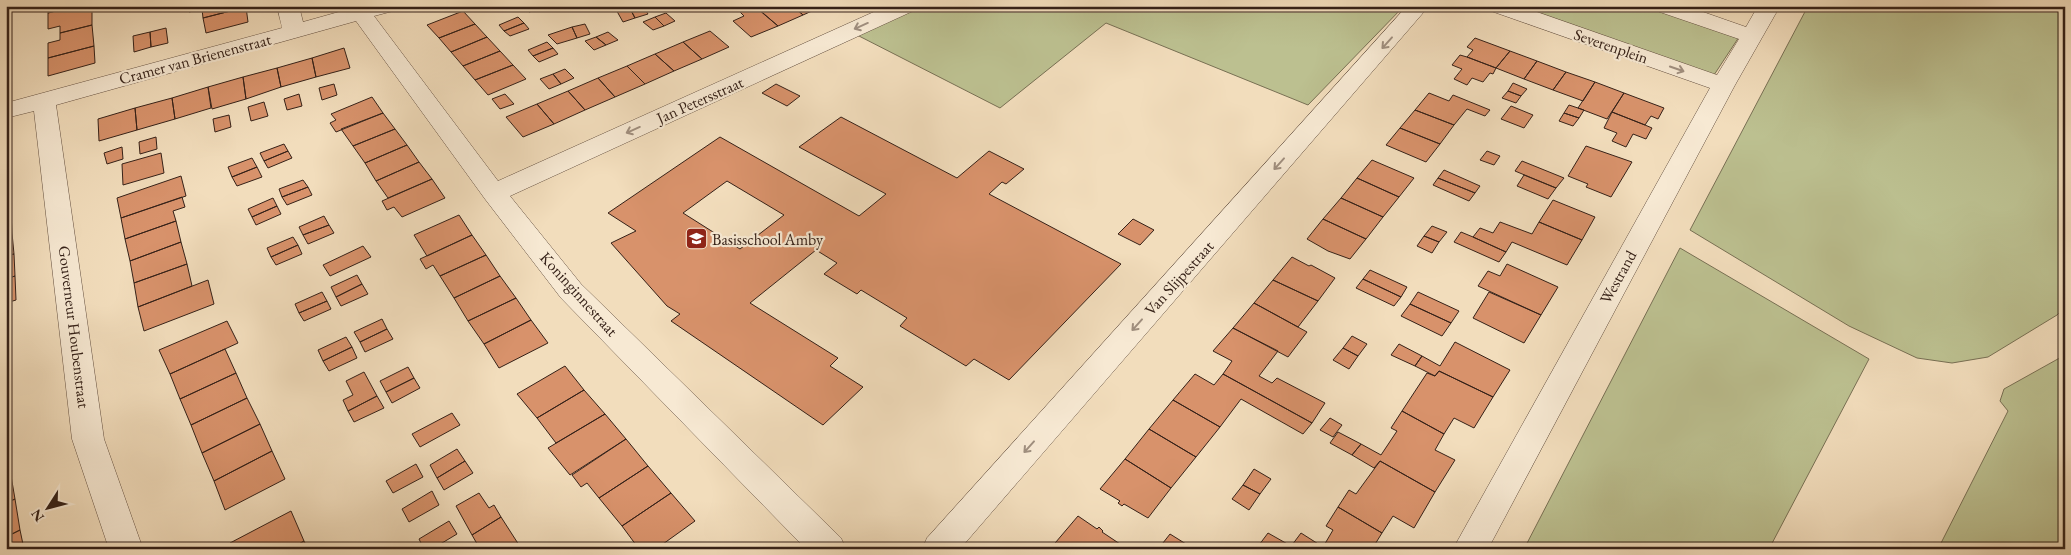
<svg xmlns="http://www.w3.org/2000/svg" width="2071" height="555" viewBox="0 0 2071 555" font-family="'EB Garamond',serif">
  <rect width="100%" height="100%" fill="#f2ddbc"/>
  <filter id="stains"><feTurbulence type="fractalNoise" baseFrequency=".004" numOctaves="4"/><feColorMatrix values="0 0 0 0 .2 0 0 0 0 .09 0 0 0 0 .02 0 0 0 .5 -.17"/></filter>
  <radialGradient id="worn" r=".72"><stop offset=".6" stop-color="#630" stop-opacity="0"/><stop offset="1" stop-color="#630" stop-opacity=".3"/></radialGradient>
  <path fill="#bcc090" stroke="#787054" d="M920 6H1404L1308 105 1106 23 1000 108 857 35Z
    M1516 6H1650L1739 37 1714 75Z
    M1808 6H2065V307L2057 315 1988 357 1952 363 1917 358 1849 326 1690 230Z
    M1680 248 1869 359 1769 549H1524Z
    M2065 355V549H1938L2008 411 2000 401 2004 389Z"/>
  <path fill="#d8926b" stroke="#352118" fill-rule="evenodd" d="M48 6H75L48 13Z
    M75 6H92V25L60 33V26L48 29V13Z
    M172 6H245L246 7 203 18 202 9 189 12 188 7 172 11Z
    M526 6H551L529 12Z
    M614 6H629L635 18 623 22Z
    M633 6H643L648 14 635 18 630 9Z
    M755 6 778 26 751 37 733 21 744 16 740 12Z
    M767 6H793L803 15 778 26 759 10Z
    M793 6H823L803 15Z
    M246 7 248 22 206 33 203 18Z
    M463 11 475 24 439 38 427 25Z
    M666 13 675 21 664 26 655 17Z
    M518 17 524 23 504 31 499 25Z
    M655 17 664 26 653 30 643 22Z
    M524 23 529 29 510 36 504 31Z
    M475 24 487 37 451 52 439 38Z
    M585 24 590 34 577 38 572 27Z
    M92 25 94 46 48 58V43L60 40V33Z
    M572 27 577 38 557 44 548 35Z
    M166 28 168 43 151 47 150 32Z
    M710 31 729 47 702 59 683 42Z
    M150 32 151 47 134 52 133 36Z
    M608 32 618 40 606 45 596 37Z
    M487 37 500 51 463 66 451 52Z
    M596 37 606 45 594 50 585 41Z
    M1475 38 1510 51 1496 68 1467 57 1473 50 1467 47Z
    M547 42 553 48 533 56 528 50Z
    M683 42 702 59 674 71 655 54Z
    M94 46 95 63 48 76V58Z
    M344 48 350 68 316 77 312 58Z
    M553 48 558 54 539 62 533 56Z
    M500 51 513 65 475 80 463 66Z
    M1510 51 1537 61 1524 79 1496 68Z
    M655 54 674 71 645 84 627 66Z
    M1460 55 1467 57 1496 68 1493 74 1490 73 1483 82 1472 78 1467 85 1454 79 1462 69 1452 65Z
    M312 58 316 77 281 87 277 68Z
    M1537 61 1566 72 1553 90 1524 79Z
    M513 65 526 79 488 95 475 80Z
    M627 66 645 84 615 97 598 78Z
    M277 68 281 87 246 99 243 77Z
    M565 69 574 78 561 84 553 74Z
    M1566 72 1595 82 1583 101 1553 90Z
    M553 74 561 84 549 89 540 79Z
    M243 77 246 99 212 109 208 87Z
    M598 78 615 97 585 110 568 91Z
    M1595 82 1624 93 1607 119 1578 108Z
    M1513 83 1527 89 1521 96 1508 91Z
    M334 84 337 95 322 100 319 88Z
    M776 84 800 96 787 106 762 93Z
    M208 87 211 108 175 119 172 98Z
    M568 91 585 110 554 124 537 104Z
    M1508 91 1521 96 1516 103 1502 98Z
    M1429 93 1449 101 1453 95 1490 110 1485 116 1467 109 1454 125 1415 110Z
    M1624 93 1664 108 1658 119 1651 116 1645 125 1612 112Z
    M299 94 302 106 287 110 284 99Z
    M505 94 514 104 500 109 492 99Z
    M372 97 383 113 336 132 330 123 336 120 331 114Z
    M172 98 175 119 137 130 135 108Z
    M264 102 268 116 251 121 248 107Z
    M537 104 554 124 523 137 506 117Z
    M1569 105 1584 110 1579 118 1564 113Z
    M1511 106 1533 115 1524 128 1501 119Z
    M135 108 137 130 99 141 98 119Z
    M1415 110 1454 125 1440 144 1400 128Z
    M1612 112 1645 125 1652 128 1646 139 1633 134 1626 147 1612 141 1617 133 1604 128Z
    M383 113 395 129 353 146 341 129Z
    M1564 113 1579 118 1573 126 1559 121Z
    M229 115 231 127 215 132 213 119Z
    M841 117 957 178 989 151 1024 169 1006 184 1002 182 989 194 1121 264 1009 380 974 359 966 366 900 326 907 318 861 290 857 294 824 274 837 263 816 250 750 303 838 358 830 366 863 387 823 425 671 321 680 314 667 306 611 243 636 231 608 213 720 137 859 216 886 194 799 147ZM727 181 784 215 740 249 683 213Z
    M1400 128 1440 144 1426 162 1386 145Z
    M395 129 407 145 365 163 353 146Z
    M156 137 157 149 140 154 139 142Z
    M284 144 288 151 264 161 260 153Z
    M407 145 419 162 376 181 365 163Z
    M1586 146 1632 162 1611 197 1586 187 1588 184 1568 176Z
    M122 147 123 159 107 164 104 153Z
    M288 151 292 158 268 168 264 161Z
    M1487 151 1500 156 1494 165 1480 160Z
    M161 153 164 173 123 185 122 164Z
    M252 158 257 167 232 177 228 167Z
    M1372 160 1414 178 1399 197 1357 178Z
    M1522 161 1564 178 1556 188 1515 171Z
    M419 162 432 179 388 198 376 181Z
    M257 167 262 177 237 186 232 177Z
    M1444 170 1480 186 1475 193 1438 178Z
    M1524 175 1556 188 1548 199 1517 186Z
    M181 176 186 196 121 218 117 198Z
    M1357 178 1399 197 1383 217 1341 198Z
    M1438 178 1475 193 1469 201 1433 185Z
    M432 179 445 198 402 217 394 207 387 210 382 201Z
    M303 180 308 187 282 197 279 189Z
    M308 187 312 195 287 205 282 197Z
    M182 197 185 207 173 211 176 221 125 239 121 218Z
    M273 198 277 206 252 217 248 209Z
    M1341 198 1383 217 1366 239 1323 219Z
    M1553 200 1595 217 1582 240 1539 222Z
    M277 206 281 214 256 225 252 217Z
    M11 212 12 233 6 235V214Z
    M459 215 472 235 427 256 414 235Z
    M324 216 329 225 303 235 299 227Z
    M1133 219 1154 230 1140 245 1118 234Z
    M1323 219 1366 239 1350 259 1328 251 1307 239Z
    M176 221 181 242 130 261 125 239Z
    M1500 222 1532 234 1539 222 1582 240 1567 265 1512 242 1506 252 1473 237 1480 228 1493 233Z
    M329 225 334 233 308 244 303 235Z
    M1432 226 1447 232 1439 242 1424 236Z
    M1461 232 1473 237 1506 252 1499 262 1454 242Z
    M12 233 14 254 6 256V235Z
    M472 235 486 255 440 276 433 265 426 269 420 259Z
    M1424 236 1439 242 1432 253 1417 246Z
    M293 237 298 245 271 257 267 248Z
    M181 242 187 264 134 283 130 261Z
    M298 245 302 254 276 265 271 257Z
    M363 246 371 257 330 276 323 265Z
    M14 254 15 276 6 279V256Z
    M486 255 500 276 454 298 440 276Z
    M1292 257 1309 266 1311 265 1335 278 1318 301 1273 280Z
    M187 264 192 286 138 307 134 283Z
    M1507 264 1558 287 1541 315 1478 286 1488 271 1500 276Z
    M1370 270 1407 287 1401 297 1363 279Z
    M357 275 362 284 336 297 331 287Z
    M15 276 16 300 6 303V279Z
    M500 276 516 298 468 321 454 298Z
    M1363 279 1401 297 1394 306 1356 288Z
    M208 280 214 304 144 331 138 307Z
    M1273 280 1318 301 1298 327 1254 303Z
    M362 284 368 294 341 306 336 297Z
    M322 292 327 301 299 313 295 304Z
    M1418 292 1459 311 1451 323 1410 304Z
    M1489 292 1541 315 1524 343 1473 318Z
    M516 298 531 320 484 344 468 321Z
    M327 301 331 309 304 321 299 313Z
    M1254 303 1307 332 1288 357 1233 328Z
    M1410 304 1451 323 1442 336 1401 316Z
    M382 319 387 329 360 342 354 332Z
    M531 320 548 343 499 368 484 344Z
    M227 321 238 343 170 374 159 350Z
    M1233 328 1278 351 1259 376 1272 383 1277 378 1325 403 1312 423 1223 374 1232 361 1213 351Z
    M387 329 393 339 365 352 360 342Z
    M1352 336 1367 344 1358 356 1343 348Z
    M346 337 352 347 323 361 318 350Z
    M1455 342 1510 370 1493 397 1439 371 1435 376 1415 366 1422 356 1440 366Z
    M1399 344 1422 356 1415 366 1391 355Z
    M352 347 357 358 329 371 323 361Z
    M1343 348 1358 356 1349 369 1333 360Z
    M225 349 236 373 180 399 170 374Z
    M565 366 584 390 537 418 517 394Z
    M408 367 414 378 386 392 380 381Z
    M1439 371 1493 397 1474 428 1454 418 1444 434 1402 411 1427 373 1435 376Z
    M364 372 377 396 348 411 343 400 353 395 346 381Z
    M236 373 247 398 191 425 180 399Z
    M1195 374 1214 385 1223 374 1312 423 1303 434 1241 399 1220 427 1173 400Z
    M414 378 420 388 392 403 386 392Z
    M584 390 605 414 556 443 537 418Z
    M377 396 384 408 354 422 348 411Z
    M247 398 260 424 202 453 191 425Z
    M1173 400 1220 427 1196 457 1149 429Z
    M1402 411 1444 434 1435 450 1455 460 1435 492 1380 461 1374 468 1352 455 1361 444 1381 455 1397 431 1391 428Z
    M452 413 460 425 420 447 412 434Z
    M605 414 626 439 570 475 548 448Z
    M1330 418 1342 425 1333 437 1320 430Z
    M260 424 272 451 214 481 202 453Z
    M1149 429 1196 457 1171 488 1125 459Z
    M1338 432 1361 444 1352 455 1330 443Z
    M626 439 648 466 599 498 587 483 581 487 572 475Z
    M457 449 465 461 437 478 430 465Z
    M272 451 285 479 225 510 214 481Z
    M1125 459 1171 488 1148 518 1124 504 1122 506 1118 503 1120 501 1100 489Z
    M465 461 473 473 444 490 437 478Z
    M1380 461 1435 492 1414 528 1393 516 1382 533 1338 507 1349 490 1356 494Z
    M416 464 423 477 393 493 386 481Z
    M648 466 671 493 622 526 599 498Z
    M1254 469 1271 479 1260 494 1243 485Z
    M10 470 15 499 6 503V472Z
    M1243 485 1260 494 1249 510 1232 499Z
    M432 491 439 505 409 522 402 509Z
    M479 493 489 508 494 505 501 517 472 535 456 506Z
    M671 493 695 521 656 549H639L622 526Z
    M15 499 20 530 6 537V503Z
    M1338 507 1382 533 1372 549H1289L1301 533 1323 547 1333 530 1326 526Z
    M291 511 304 541 290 549H232L230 543Z
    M1078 516 1097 529 1099 527 1103 531 1102 532 1126 548 1050 549Z
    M501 517 519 545 512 549H480L472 535Z
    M449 521 457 534 432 549H424L419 539Z
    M20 530 24 549H6V537Z
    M1268 533 1291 546 1289 549H1264L1259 545Z
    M1170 534 1194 549 1159 548Z
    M304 541 308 549H290Z"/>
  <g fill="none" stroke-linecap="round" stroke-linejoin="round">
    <defs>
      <path id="street" d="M277 6H299L303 22 360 6H395L393 11 374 16 498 181 887 6H915L913 11 510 196 581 284 841 538 846 549H806L561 298 485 199 356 21 56 105 104 439 143 549H109L72 439 34 111 6 118V103L282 28Z
        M1407 6H1429L960 549H922L927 538Z
        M1489 6H1520L1717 75 1739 39 1657 11 1655 6H1686L1746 27 1758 6H1780L1735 85 1488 549H1453L1710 88 1491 11Z"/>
    </defs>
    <use href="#street" stroke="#645041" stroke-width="1"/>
    <use href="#street" fill="#f7e9d3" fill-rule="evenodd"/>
  </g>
  <defs><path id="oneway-shaft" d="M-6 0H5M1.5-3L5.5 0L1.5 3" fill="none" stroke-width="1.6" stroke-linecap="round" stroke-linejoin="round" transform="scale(1.25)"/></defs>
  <g stroke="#a08f7f">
    <use href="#oneway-shaft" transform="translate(861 26) rotate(156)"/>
    <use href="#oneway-shaft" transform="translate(1387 43) rotate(132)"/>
    <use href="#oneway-shaft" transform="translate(1677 69) rotate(19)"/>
    <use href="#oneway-shaft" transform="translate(633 130) rotate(156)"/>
    <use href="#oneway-shaft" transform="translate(1279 164) rotate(132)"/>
    <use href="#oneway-shaft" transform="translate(1137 325) rotate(132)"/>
    <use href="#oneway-shaft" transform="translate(1029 447) rotate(132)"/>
  </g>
  <defs>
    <symbol id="school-square" viewBox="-11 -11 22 22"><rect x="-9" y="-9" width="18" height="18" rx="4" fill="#8f2418" stroke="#f7e9d3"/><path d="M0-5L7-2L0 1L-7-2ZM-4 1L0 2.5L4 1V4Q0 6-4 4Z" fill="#fff"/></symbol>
  </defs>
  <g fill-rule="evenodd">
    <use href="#school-square" x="684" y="226" width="25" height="25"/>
  </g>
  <g text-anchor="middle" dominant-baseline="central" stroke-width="4.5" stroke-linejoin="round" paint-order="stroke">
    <g font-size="16" fill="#352118" stroke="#f7e9d3">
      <text transform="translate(1611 46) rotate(19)">Severenplein</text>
      <text transform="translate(195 59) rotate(-15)">Cramer van Brienenstraat</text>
      <text transform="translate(700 100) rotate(-24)">Jan Petersstraat</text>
      <text transform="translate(1618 277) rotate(-61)">Westrand</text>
      <text transform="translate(1179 278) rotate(-48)">Van Slijpestraat</text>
      <text transform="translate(579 294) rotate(48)">Koninginnestraat</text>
      <text transform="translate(74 327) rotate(83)">Gouverneur Houbenstraat</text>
    </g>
    <g font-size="16" fill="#352118" stroke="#f7e9d3" text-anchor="start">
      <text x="712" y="239">Basisschool Amby</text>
    </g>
  </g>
  <rect width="2071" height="555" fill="none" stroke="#f2ddbc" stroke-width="25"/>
  <rect x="8" y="8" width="2056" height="540" fill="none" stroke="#352118" stroke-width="2.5"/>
  <rect x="12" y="12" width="2046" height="530" fill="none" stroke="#352118"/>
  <g transform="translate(48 508) rotate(234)" stroke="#f7e9d3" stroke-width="4" paint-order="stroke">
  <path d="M0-4L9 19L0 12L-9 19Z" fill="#352118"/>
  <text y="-8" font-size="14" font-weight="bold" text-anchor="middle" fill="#352118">N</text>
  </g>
  <rect width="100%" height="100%" filter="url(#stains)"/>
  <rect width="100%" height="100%" fill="url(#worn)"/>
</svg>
